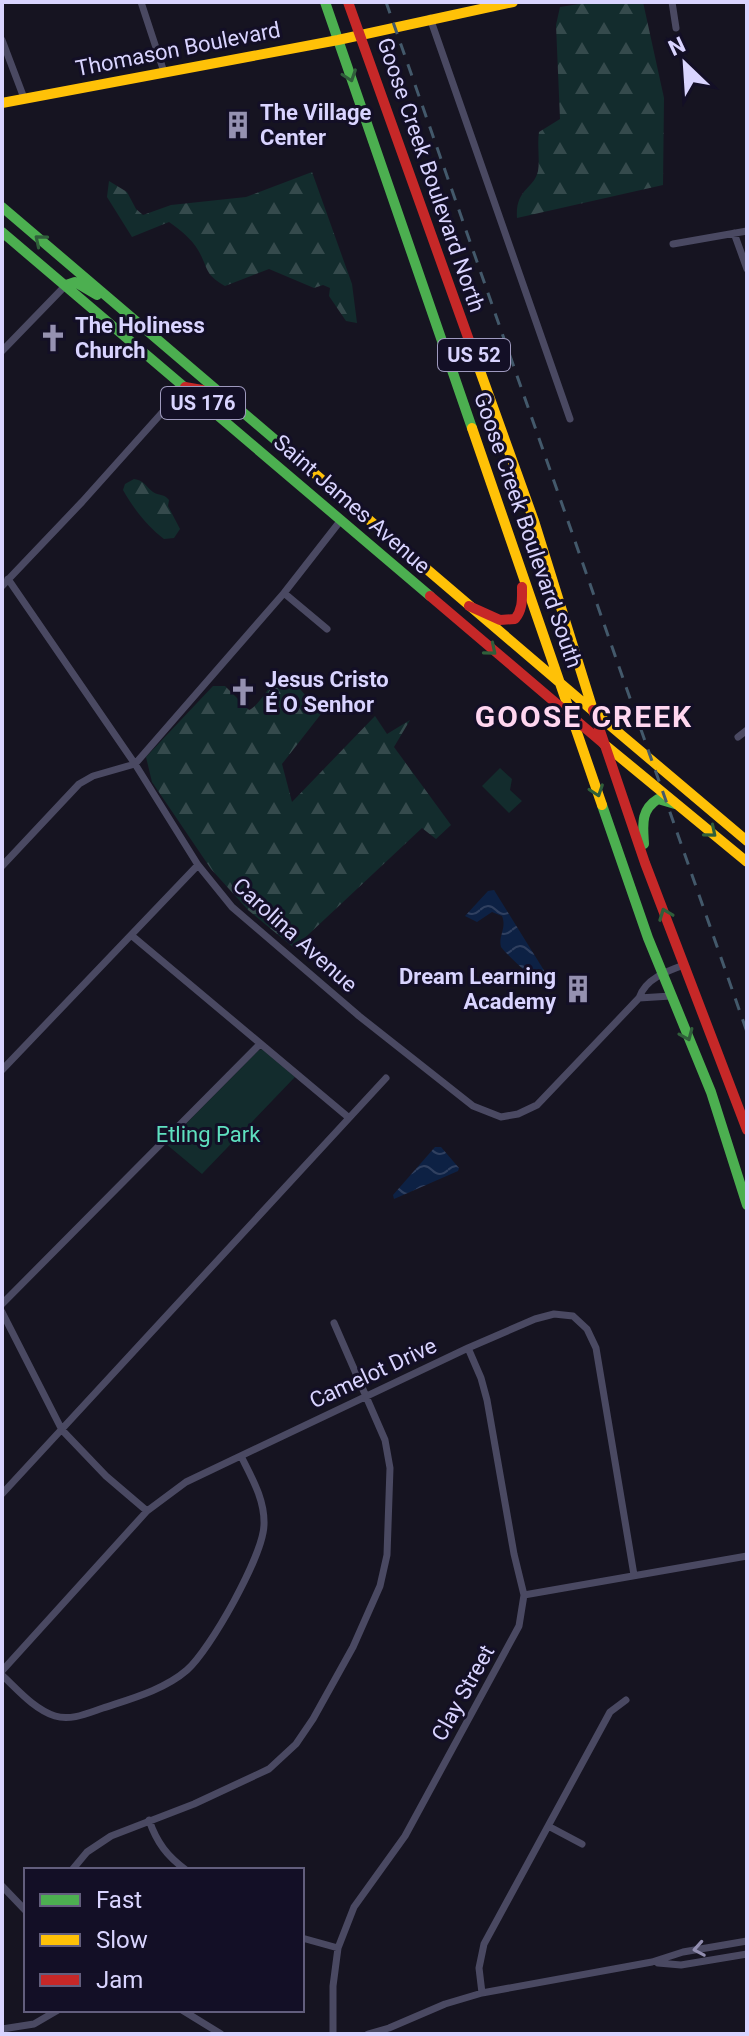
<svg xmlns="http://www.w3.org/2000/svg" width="749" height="2036" viewBox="0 0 749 2036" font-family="Roboto,sans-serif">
  <defs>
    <pattern id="forest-firs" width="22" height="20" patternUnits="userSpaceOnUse" patternTransform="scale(2)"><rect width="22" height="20" fill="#132c2d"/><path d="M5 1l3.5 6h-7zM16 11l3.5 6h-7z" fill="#354a4c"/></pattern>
    <pattern id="water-waves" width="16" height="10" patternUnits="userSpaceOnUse" patternTransform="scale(2)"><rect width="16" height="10" fill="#0d2144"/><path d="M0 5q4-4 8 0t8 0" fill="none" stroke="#304060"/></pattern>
  </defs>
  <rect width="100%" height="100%" fill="#161421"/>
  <path fill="url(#forest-firs)" d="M592 2H643L664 98 663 185 517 218C515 189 534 189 538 171 540 160 537 144 539 132L560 119 556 25 560 7Z
    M312 172 352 284 357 323 346 321 329 296 330 288 323 285 314 288 269 269 225 286C204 274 209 269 198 250 192 239 179 229 169 222L132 237 107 197 109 181 127 192 136 209 143 215 171 205 246 197Z
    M134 479C144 480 146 487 153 492 159 496 163 493 169 500L168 506 180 529 174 538 164 539C148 527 133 508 123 490L125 484Z
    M281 672 295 683 321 714 282 764 292 802 375 716 387 734 410 720 394 747 451 825 436 839 422 828 294 948 248 910 211 869 152 782 146 757 213 686H225L249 710C259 706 272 682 281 672Z"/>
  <path fill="#132c2d" d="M500 768 512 779 510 790 522 801 509 813 482 786Z
    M262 1049 295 1077 202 1174 166 1144 258 1051Z"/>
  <path fill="url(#water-waves)" d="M494 890 545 972 546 978 544 983 541 984C532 978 508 956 501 947 498 936 507 928 502 916L492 912 477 922 465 916 488 891Z
    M435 1147H441L459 1168 458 1171 394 1199 393 1195Z"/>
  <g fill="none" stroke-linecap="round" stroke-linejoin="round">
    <path stroke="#4a4962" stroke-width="7" d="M141 2 164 72
      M672 2 676 28
      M430 18 570 419
      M2 40 24 98
      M734 233 747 269
      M673 244 747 231
      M2 351 66 285
      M8 579 135 764 198 865 232 907 359 1016 473 1106 501 1117 518 1114 537 1105 639 998C645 979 667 971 684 965
      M2 586 82 502 185 387
      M284 593 327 629
      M738 737 747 730
      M2 866 79 784 93 776 135 764 284 593 341 520
      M131 935 348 1117
      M639 998 671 996
      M2 1070 198 865
      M2 1304 260 1044
      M2 1312 62 1430 106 1476 147 1511
      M2 1494 386 1078
      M524 1595 747 1556
      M2 1671 147 1511 186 1482 468 1348 535 1319 554 1314 573 1316 587 1329 596 1348 634 1575
      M2 1675C18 1690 34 1709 55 1716 71 1721 88 1713 103 1708 130 1699 164 1690 187 1670 210 1650 263 1556 264 1525 265 1500 252 1478 241 1456
      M149 1820C157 1843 167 1856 186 1870
      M550 1827 582 1844
      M72 1870 87 1852 111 1836 194 1804 269 1769 296 1744 313 1719 353 1647 380 1586 387 1555 390 1468 385 1440 334 1323
      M2 1886 26 1911
      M302 1938 338 1948
      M658 1963 681 1965 747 1954
      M482 1993 479 1968 484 1944 610 1712 626 1700
      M182 2010 221 2034
      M2 2029 34 2024 58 2010
      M333 2034V1986L338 1948 354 1907 405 1836 519 1626 524 1595 514 1554 487 1400 481 1378 468 1348
      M368 2034 389 2028 445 2004 482 1993 652 1962 683 1952 747 1941"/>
    <path stroke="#4caf50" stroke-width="10" d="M325 2 472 428
      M2 207 300 461
      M2 232 430 596
      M66 285 75 282 97 295
      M602 805 648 938 711 1092 747 1205
      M644 844C643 826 640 810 658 799L675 804"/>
    <path stroke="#ffc107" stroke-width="10" d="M2 103 338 40 513 2
      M470 343 534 521 593 710
      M472 428 602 805
      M300 461 593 711
      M593 711 747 841
      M604 744 747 862"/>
    <path stroke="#c62828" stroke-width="10" d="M348 2 470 343
      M185 387 202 390 226 404 230 402
      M430 596 604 744
      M469 606 500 620 515 619C523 609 522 599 522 587
      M593 710 645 863 747 1130"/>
    <path stroke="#43596b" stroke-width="3" stroke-dasharray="12 10" stroke-linecap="butt" d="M386 2 747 1032"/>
  </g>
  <defs><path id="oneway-chevron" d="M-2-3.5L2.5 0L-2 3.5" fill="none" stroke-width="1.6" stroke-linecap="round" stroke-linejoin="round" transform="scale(2)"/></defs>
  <g stroke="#305f3b">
    <use href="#oneway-chevron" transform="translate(350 76) rotate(71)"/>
    <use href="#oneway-chevron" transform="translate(40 240) rotate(-140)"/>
    <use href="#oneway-chevron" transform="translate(491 650) rotate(40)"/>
    <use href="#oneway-chevron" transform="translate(597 791) rotate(71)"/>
    <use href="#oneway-chevron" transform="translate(711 832) rotate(40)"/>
    <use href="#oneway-chevron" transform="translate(665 914) rotate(-111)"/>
    <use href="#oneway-chevron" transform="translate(687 1035) rotate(67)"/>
  </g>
  <use stroke="#928eb0" href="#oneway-chevron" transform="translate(699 1949) rotate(170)"/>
  <defs>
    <symbol id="building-bare" viewBox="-9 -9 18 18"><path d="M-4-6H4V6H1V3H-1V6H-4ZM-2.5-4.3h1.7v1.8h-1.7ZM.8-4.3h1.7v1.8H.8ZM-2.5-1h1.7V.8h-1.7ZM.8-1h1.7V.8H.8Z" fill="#9591b1" stroke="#130f26" stroke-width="2.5" paint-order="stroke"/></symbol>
    <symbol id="church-bare" viewBox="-9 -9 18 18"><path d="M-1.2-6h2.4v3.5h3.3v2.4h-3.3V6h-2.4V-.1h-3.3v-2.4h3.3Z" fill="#9591b1" stroke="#130f26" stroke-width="2.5" paint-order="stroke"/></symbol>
  </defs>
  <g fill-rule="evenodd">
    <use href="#building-bare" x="218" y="105" width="40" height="40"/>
    <use href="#church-bare" x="33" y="318" width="40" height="40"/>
    <use href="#church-bare" x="223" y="672" width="40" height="40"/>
    <use href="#building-bare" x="558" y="969" width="40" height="40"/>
  </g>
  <g text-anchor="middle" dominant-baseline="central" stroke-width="6" stroke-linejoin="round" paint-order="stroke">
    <g fill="#130f26" stroke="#9e99be" stroke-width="2">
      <rect x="438" y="339" width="72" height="32" rx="6"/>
      <rect x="161" y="387" width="84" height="32" rx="6"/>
    </g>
    <g font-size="20" font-weight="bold" fill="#d9d4ff">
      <text x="474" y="355">US 52</text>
      <text x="203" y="403">US 176</text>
    </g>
    <g font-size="22" fill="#d9d4ff" stroke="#130f26">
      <text transform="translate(178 49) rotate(-11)">Thomason Boulevard</text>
      <text transform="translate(431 175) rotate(71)">Goose Creek Boulevard North</text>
      <text transform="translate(352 504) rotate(41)">Saint James Avenue</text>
      <text transform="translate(528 530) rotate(71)">Goose Creek Boulevard South</text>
      <text transform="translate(295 935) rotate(42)">Carolina Avenue</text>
      <text transform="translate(373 1373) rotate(-25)">Camelot Drive</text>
      <text transform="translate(463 1693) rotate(-61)">Clay Street</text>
    </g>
    <g font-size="22" font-weight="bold" fill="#d9d4ff" stroke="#130f26" text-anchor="start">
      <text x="260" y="112">The Village<tspan x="260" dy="25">Center</tspan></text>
      <text x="75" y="325">The Holiness<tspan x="75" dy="25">Church</tspan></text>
      <text x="265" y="679">Jesus Cristo<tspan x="265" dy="25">É O Senhor</tspan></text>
      <text x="556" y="976" text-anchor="end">Dream Learning<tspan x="556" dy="25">Academy</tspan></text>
    </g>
    <g font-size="22" fill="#5fe0c0" stroke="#130f26">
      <text x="208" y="1134">Etling Park</text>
    </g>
    <g font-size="30" font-weight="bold" letter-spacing="2" fill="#ffd6f0" stroke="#130f26">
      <text x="584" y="716">GOOSE CREEK</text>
    </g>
  </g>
  <rect width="749" height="2036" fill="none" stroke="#d9d4ff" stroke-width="8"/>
  <rect x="24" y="1868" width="280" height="144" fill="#130f26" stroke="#625e7d" stroke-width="2"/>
  <rect x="40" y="1894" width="40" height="12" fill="#4caf50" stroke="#625e7d" stroke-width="2"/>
  <text x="96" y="1908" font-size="24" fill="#d9d4ff">Fast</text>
  <rect x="40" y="1934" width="40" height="12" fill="#ffc107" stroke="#625e7d" stroke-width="2"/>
  <text x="96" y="1948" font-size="24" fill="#d9d4ff">Slow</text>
  <rect x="40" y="1974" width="40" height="12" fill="#c62828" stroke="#625e7d" stroke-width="2"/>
  <text x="96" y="1988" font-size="24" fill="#d9d4ff">Jam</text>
  <g transform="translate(685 64) rotate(335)" stroke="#130f26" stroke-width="6" paint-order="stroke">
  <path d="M0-6L14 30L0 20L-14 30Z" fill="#d9d4ff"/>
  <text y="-12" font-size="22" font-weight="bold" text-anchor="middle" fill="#d9d4ff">N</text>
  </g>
</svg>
